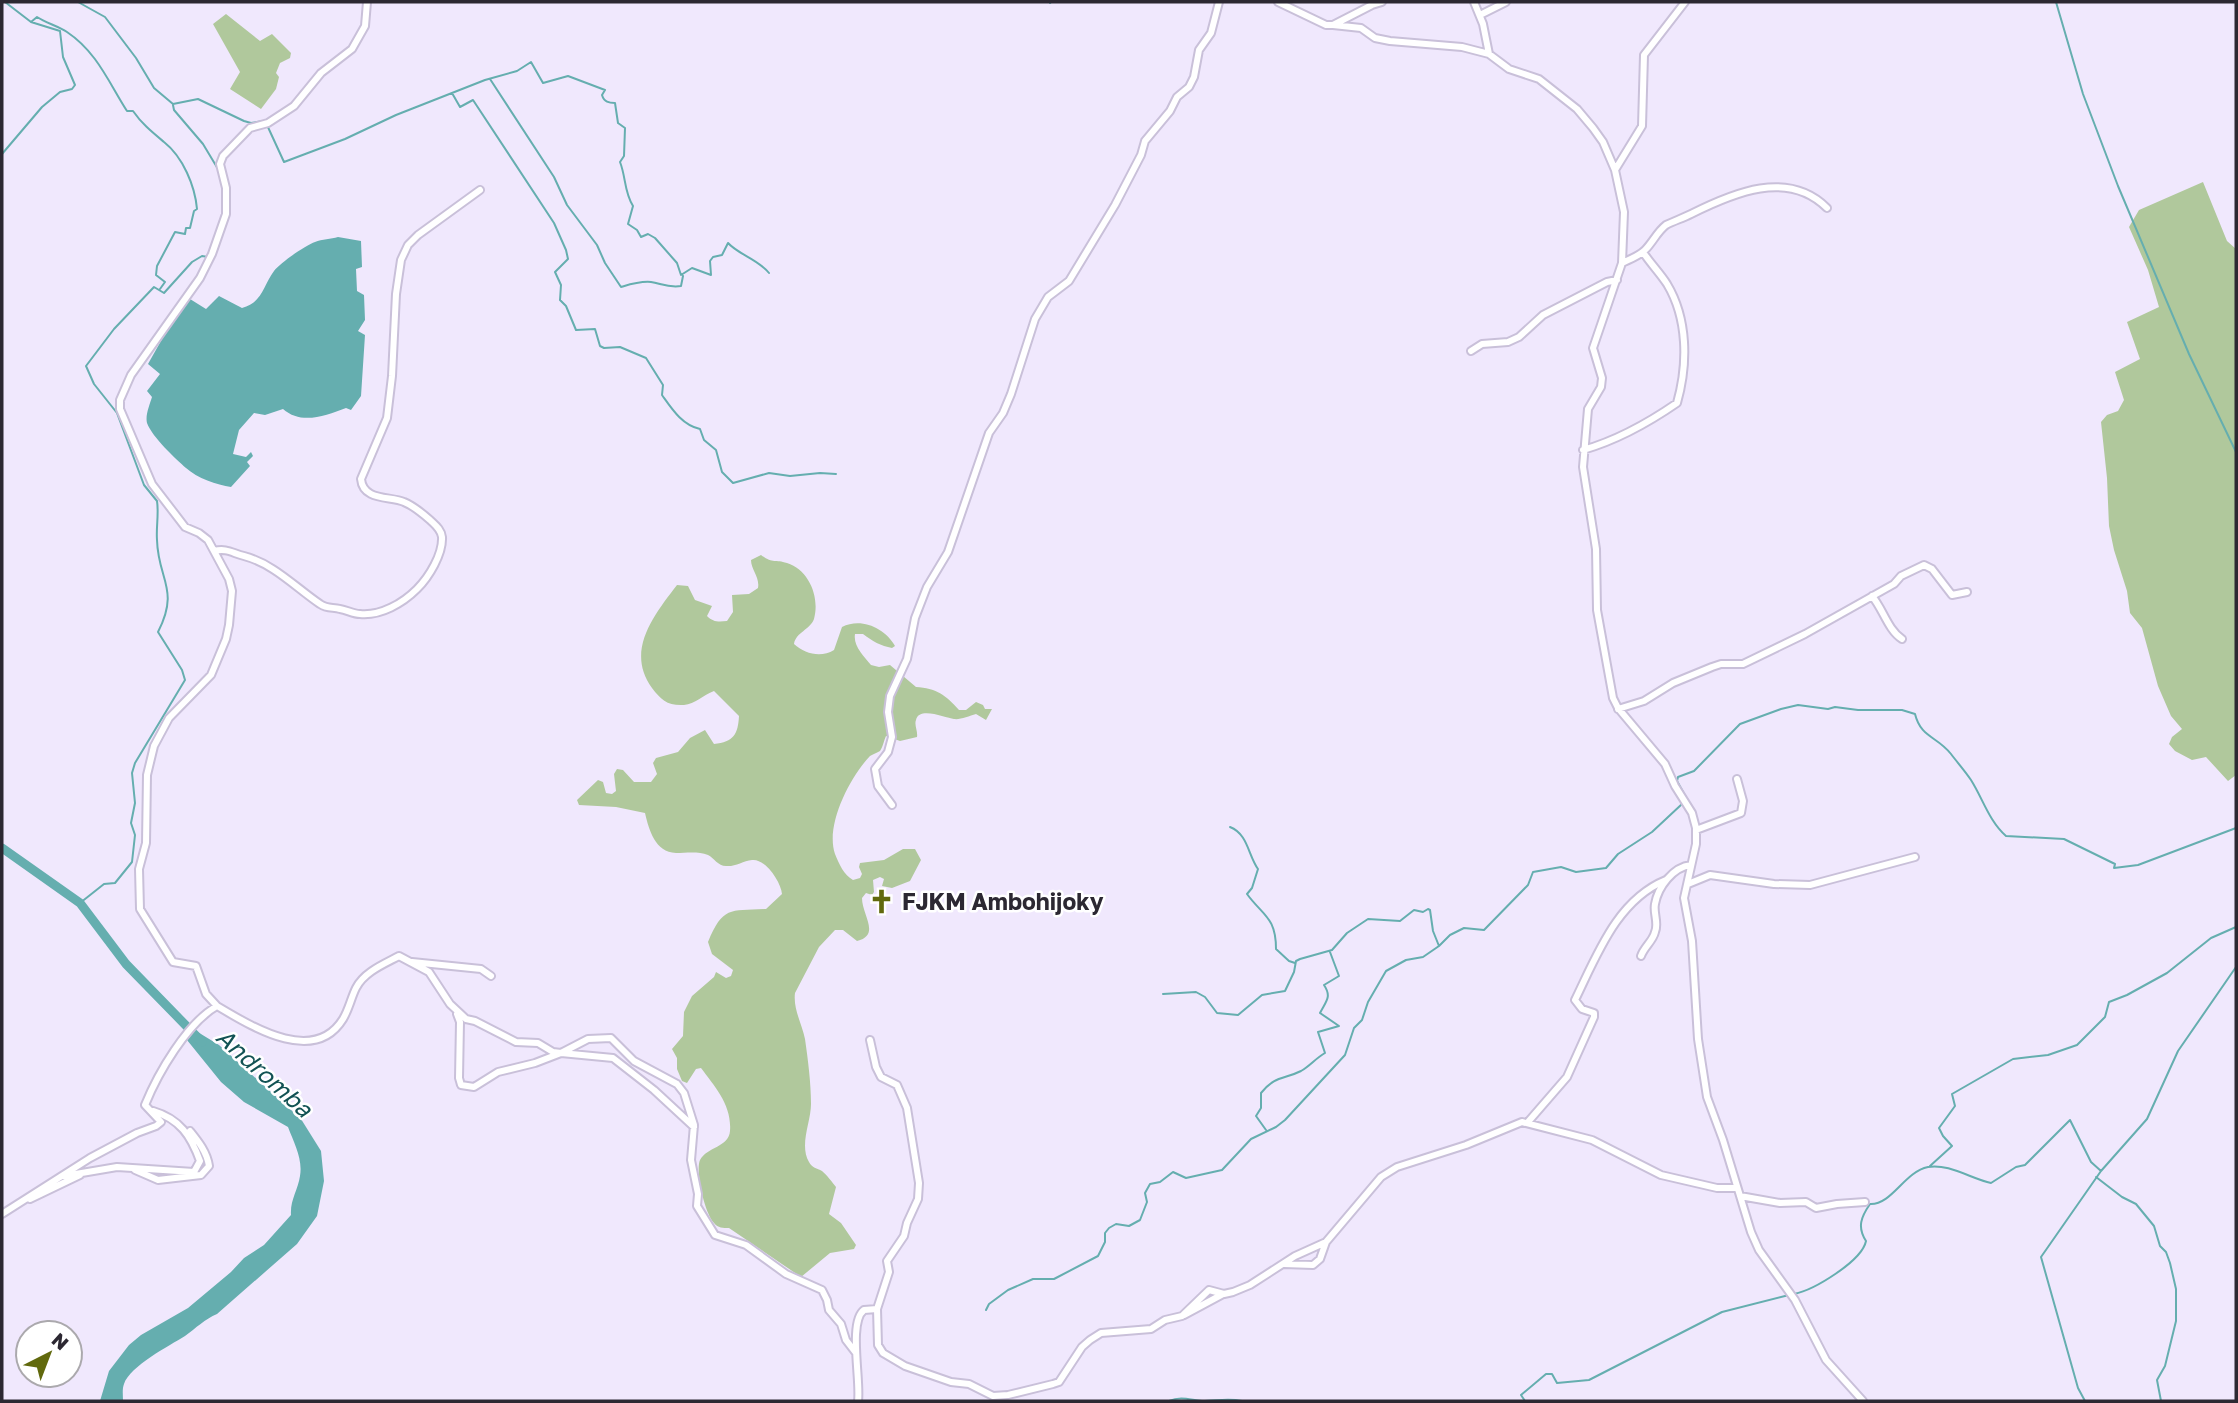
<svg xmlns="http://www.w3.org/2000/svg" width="2238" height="1403" viewBox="0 0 2238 1403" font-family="'Golos Text',sans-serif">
  <rect width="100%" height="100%" fill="#f0e8fd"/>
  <path fill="#b0c89c" d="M226 14 260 41 272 34 291 53 290 58 280 63 276 73 279 77 276 89 261 109 230 89 240 72 213 24Z
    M2203 182 2227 241 2236 249V775L2228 781 2206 757 2192 760 2175 751 2169 744 2172 737 2182 729 2171 716 2158 686 2142 628 2130 613 2127 591 2114 550 2109 526 2107 478 2101 422 2107 415 2118 411 2124 400 2115 372 2140 359 2127 322 2159 307 2148 270 2129 227 2139 210Z
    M761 555C773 564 775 559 787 563 809 570 820 597 814 619 810 630 796 632 794 644 805 654 821 658 834 650L842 627C861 617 885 628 895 646L892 648C881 646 872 641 863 634H855C853 646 864 656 871 665L879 667 890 665 916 687C936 688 946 695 959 710H966L976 702 983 705 985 709H992L986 720 976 714C969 716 960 720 954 719 946 718 919 706 916 720 914 725 918 731 917 737L900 741 886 736C884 740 883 747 880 751 877 753 873 754 870 756 850 777 825 825 835 854 839 864 844 875 853 880L860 878 862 874 859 867 860 863 884 860 903 849H915L921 860 910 881 892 888 882 886 884 879 880 877 873 880 874 892 872 895 866 893 862 898C862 915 881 935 857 941L843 930H835L819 947 795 993C793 1009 802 1024 805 1039 808 1060 811 1083 811 1104 811 1122 799 1145 809 1162 812 1168 817 1168 822 1171 827 1175 832 1182 836 1187L829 1214 841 1223 856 1245 854 1249 830 1253 801 1277 729 1228C723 1228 718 1228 714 1223 705 1214 695 1172 700 1160 707 1147 729 1147 730 1131 732 1105 715 1087 701 1068L696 1069 687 1083 682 1081 677 1069V1058L672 1049 683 1036 684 1012 692 996 714 977 716 972 726 978 731 976 733 970 712 954 708 942C723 906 730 911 766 909L782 894C781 882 765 858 752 860 743 861 735 867 726 866 718 866 714 858 708 855 698 851 686 853 676 853 655 852 649 830 645 813L616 807 579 805 577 800 598 780 603 782 606 793 612 794 616 791 614 774 617 769 623 770 634 782H651L657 774 653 763 656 758 678 752 690 738 705 730 714 744C734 742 738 734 739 716L714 691C703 695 695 704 684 705 668 706 661 700 652 688 625 651 654 615 677 585L688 586 695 600 712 606 707 616C713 622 718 622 727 621L733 612 732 595 749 594 758 588C760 577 751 570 751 560Z"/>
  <path fill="#65aeaf" d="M338 237 361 241 362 267 356 269 357 291 364 295 365 320 358 331 365 335 361 396 351 410 346 408C325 416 301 425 283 409L265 415 254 413 239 430 233 454 246 457 251 452 253 456 247 462 250 466 231 487C217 485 197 478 186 468 176 459 152 437 147 423 145 415 150 404 152 397L147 391 160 374 148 364 166 332 190 299 206 309 219 296 242 308C262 303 263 286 274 271 280 263 306 245 315 242 322 239 331 239 338 237Z
    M196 1031 219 1045 301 1119 321 1151 324 1181 317 1216 297 1244 217 1314C205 1319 196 1328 185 1336 169 1346 130 1366 124 1384 122 1389 123 1396 123 1401H100L109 1371 129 1345 141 1335 188 1308 231 1272 244 1258 264 1245 291 1215C290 1200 298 1190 300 1176 303 1159 294 1143 288 1127L244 1102 221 1082 187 1040Z"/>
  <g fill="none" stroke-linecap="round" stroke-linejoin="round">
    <path stroke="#65aeaf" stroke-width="2" d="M78 2 105 17 136 58 154 88 173 104 198 99 244 121 251 123 263 121
      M2056 2 2083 94 2118 186 2189 354 2236 452
      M1050 3 1051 2
      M31 22 37 17C46 23 58 26 67 32 97 52 109 83 127 111H133C142 124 152 132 164 142 183 157 195 186 197 209L194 211 190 228H186L185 234 175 232 157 266 156 275 165 282 160 289
      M490 79 554 177 567 205 597 245 605 263 621 287C631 284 640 281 651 282 662 284 669 288 681 286L683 276
      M452 93 460 107 473 100 554 223 566 250 568 259 555 272 561 285 560 300 566 306 576 330 595 329 600 346 604 348 620 347 646 358 663 385 662 395C672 409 682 425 700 429L704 440 716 450 722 472 733 483 769 473 790 476 820 473 836 474
      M173 105 174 110 203 144 218 169
      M267 125 284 162 345 139 396 115 485 80 517 71 531 62 543 83 568 76 605 90 602 95C604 102 609 103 615 103L618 123 625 128 624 156 620 162C626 177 624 192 633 206L628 224 637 230 641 237 648 234 655 238 677 263 681 275 692 268 711 275 710 261 713 257 722 255 728 243C739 255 758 259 769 273
      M2 154 42 107 60 92 72 89 75 85 63 57 60 31 31 22 5 2
      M1687 801H1688L1677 781 1678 777 1694 771 1740 724 1781 709 1798 705 1828 709 1835 707 1858 710H1902L1915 714C1921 738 1937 736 1951 754 1957 762 1965 771 1971 780 1983 799 1989 821 2006 836L2064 839 2115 864 2114 868 2138 865 2236 828
      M1230 827C1248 834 1248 855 1258 869L1252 888 1247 894C1263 916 1276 917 1276 949L1289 961 1295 963
      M80 903 104 884 115 883 132 862 135 835 131 823 135 803 132 773 135 763 185 680 182 670 158 632C180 589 158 580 157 540 156 527 159 514 157 501L144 485 117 413 94 384 86 366 114 329 154 287 164 293 192 262 202 256 208 257
      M1163 994 1196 992 1205 997 1217 1013 1238 1015 1262 995 1285 991 1294 972 1296 961 1300 959 1332 950 1347 933 1368 919 1400 921 1414 910 1423 912 1428 909 1430 910 1433 931 1439 946
      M1266 1130 1256 1116 1261 1108V1093C1276 1075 1283 1080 1301 1071 1310 1066 1316 1058 1325 1053L1318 1032 1339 1026 1320 1013C1326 1001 1332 997 1324 985L1339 976 1330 952
      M1930 1166 1952 1146 1943 1136 1939 1128 1955 1106 1952 1094 2013 1059 2048 1055 2077 1045 2105 1017 2109 1002 2127 995 2167 973 2211 938 2236 927
      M2096 1177 2122 1197 2136 1204 2154 1226 2160 1246 2166 1252 2170 1263 2176 1289V1321L2165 1366 2157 1380 2161 1401
      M1794 1294C1814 1290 1862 1261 1866 1241 1857 1227 1861 1217 1870 1204 1892 1205 1904 1172 1928 1167 1948 1163 1972 1179 1991 1183L2016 1167 2025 1165 2070 1120 2091 1162 2101 1171
      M986 1310 989 1304 1008 1290 1033 1279H1054L1098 1256 1105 1242V1233L1109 1228 1116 1224 1129 1226 1140 1220 1147 1202 1145 1193 1150 1184 1160 1182 1173 1172 1186 1178 1222 1170 1251 1139 1276 1127 1285 1120 1345 1055 1354 1028 1362 1020 1368 1002 1386 971 1406 960 1423 957 1439 946 1450 935 1464 928 1484 930 1528 885 1533 872 1561 867 1576 872 1606 868 1618 854 1652 832 1682 804
      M1169 1401C1181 1396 1190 1400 1202 1401 1216 1401 1228 1398 1242 1401
      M1525 1401 1521 1395 1546 1374H1552L1557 1383 1589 1380 1722 1312 1789 1295
      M2085 1401 2078 1388 2041 1257 2101 1171 2147 1119 2178 1051 2236 967"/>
    <path stroke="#65aeaf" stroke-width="9" d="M2 848 80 903 126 964 202 1042"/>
    <defs>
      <path id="minor" d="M1278 2 1326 25H1333L1372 5 1382 2
        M1474 2 1483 24 1489 54
        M1685 2 1644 55 1642 126 1615 170 1624 212 1622 263 1593 348 1602 378 1601 387 1588 409 1583 467 1596 549 1597 610 1613 698 1618 708 1665 764 1675 786 1692 813 1696 828V844L1684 898 1692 941 1698 1039 1707 1097 1723 1140 1751 1232 1759 1250 1795 1300 1826 1360 1863 1401
        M1480 15 1506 2
        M1333 25 1361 28 1375 38 1390 41 1462 47 1489 54 1509 69 1539 79 1577 109 1593 128 1603 142 1615 170
        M1622 263C1630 259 1639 256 1645 250 1653 242 1657 232 1666 225 1674 221 1683 218 1691 214 1733 193 1788 169 1827 208
        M1471 351 1482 344 1508 342 1519 337 1543 315 1607 282 1617 280
        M1583 450C1618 440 1648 423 1677 403 1688 364 1688 319 1667 284 1660 273 1650 263 1643 252
        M214 551C227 548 232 553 244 556 274 564 295 587 320 604 327 609 333 607 340 609 347 610 353 614 360 614 381 616 403 603 417 589 429 577 443 554 442 537 441 529 435 525 430 520 422 513 414 506 404 502 390 496 363 501 361 479L387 418 392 376 396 294 401 260 408 245 418 235 480 190
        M1872 596C1883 609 1888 630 1902 639
        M1618 709 1644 701 1673 683 1712 667 1721 664H1743L1805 634 1894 584 1901 576 1924 565 1932 569 1952 595 1967 592
        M892 805 878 786 875 769 888 752 892 737 888 712 890 696 907 659 915 618 927 587 948 552 989 433 1003 413 1011 394 1035 319 1048 297 1069 281 1115 205 1141 155 1145 141 1170 111 1177 97 1189 87 1194 77 1199 50 1211 33 1219 2
        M1696 830 1741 813 1743 801 1737 779
        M1688 884 1710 875 1774 884 1810 885 1915 857
        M1641 956C1644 947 1653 941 1655 932 1659 923 1653 913 1655 904 1658 887 1673 867 1691 865
        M412 962 481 969 491 976
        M217 1006 206 994 196 966 173 962 140 909 139 869 146 843 147 775 154 746 169 718 211 675 226 639 229 625 232 591 229 579 208 540 199 533 185 527 152 484 126 423 120 409V400L131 375 200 278 212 254 226 214V188L220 164 223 156 250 128 268 123 294 106 321 73 352 49 365 26 367 2
        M457 1014 460 1022 459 1078 461 1085 474 1087 498 1072 535 1063 561 1053 613 1058 654 1090 694 1127
        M870 1040 876 1067 881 1077 897 1085 907 1108 919 1183 918 1199 907 1223 904 1236 887 1261 889 1272 877 1309
        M1528 1122 1567 1077 1594 1017V1013L1582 1009 1575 1000C1597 955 1617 900 1666 880
        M135 1170 158 1180 201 1175 209 1166C207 1152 198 1141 190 1131
        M64 1176 117 1167 194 1172 200 1161C191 1136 180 1119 153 1111
        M1740 1196 1780 1203 1806 1202 1816 1208 1837 1204 1865 1202
        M30 1199 80 1175
        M2 1214 90 1158 137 1133 156 1126 161 1122 145 1105C158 1073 187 1023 217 1006 251 1026 314 1066 343 1019 349 1009 351 998 356 988 364 972 384 964 399 956L429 972 450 1004 466 1019 475 1021 516 1042 538 1043 553 1052 561 1053 588 1039 611 1038 634 1061 677 1084 684 1093 694 1125 691 1160 698 1194 697 1206 715 1235 746 1245 786 1274 822 1290 827 1300 829 1310 841 1324 846 1340 856 1353
        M1284 1264 1313 1265 1320 1259 1326 1242
        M1184 1315 1223 1294
        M858 1401C861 1381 848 1322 864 1310L877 1309 878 1345 883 1353 905 1366 951 1382 969 1384 993 1396 1008 1395 1053 1384 1059 1382 1082 1347 1090 1340 1101 1333 1151 1329 1165 1320 1182 1316 1209 1290 1224 1294 1233 1292 1250 1285 1295 1256 1326 1242 1381 1177 1397 1167 1466 1145 1522 1122 1592 1140 1661 1175 1717 1188H1737"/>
    </defs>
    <use href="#minor" stroke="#c9c0d9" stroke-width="10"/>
    <use href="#minor" stroke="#fff" stroke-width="6"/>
  </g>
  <defs>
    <symbol id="church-bare" viewBox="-9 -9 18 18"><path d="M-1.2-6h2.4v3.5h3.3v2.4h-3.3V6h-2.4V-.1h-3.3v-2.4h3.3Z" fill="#61690d" stroke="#fff" stroke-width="2.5" paint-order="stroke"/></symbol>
  </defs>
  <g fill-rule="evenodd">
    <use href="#church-bare" x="864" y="884" width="35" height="35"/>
  </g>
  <g text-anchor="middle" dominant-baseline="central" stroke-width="5" stroke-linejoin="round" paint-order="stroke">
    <g font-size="23" font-weight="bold" fill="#2c2832" stroke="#fff" text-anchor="start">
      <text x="902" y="901">FJKM Ambohijoky</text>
    </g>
    <g font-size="24" font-style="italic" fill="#125254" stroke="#fff">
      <text transform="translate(265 1072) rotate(42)">Andromba</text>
    </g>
  </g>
  <rect width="2238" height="1403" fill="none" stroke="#2c2832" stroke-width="7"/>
  <g transform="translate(49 1354) rotate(42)"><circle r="33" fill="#ffffff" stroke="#aba9ad" stroke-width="2"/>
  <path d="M0-5L12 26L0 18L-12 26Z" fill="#61690d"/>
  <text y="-10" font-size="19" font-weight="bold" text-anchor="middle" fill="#2c2832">N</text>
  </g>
</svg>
